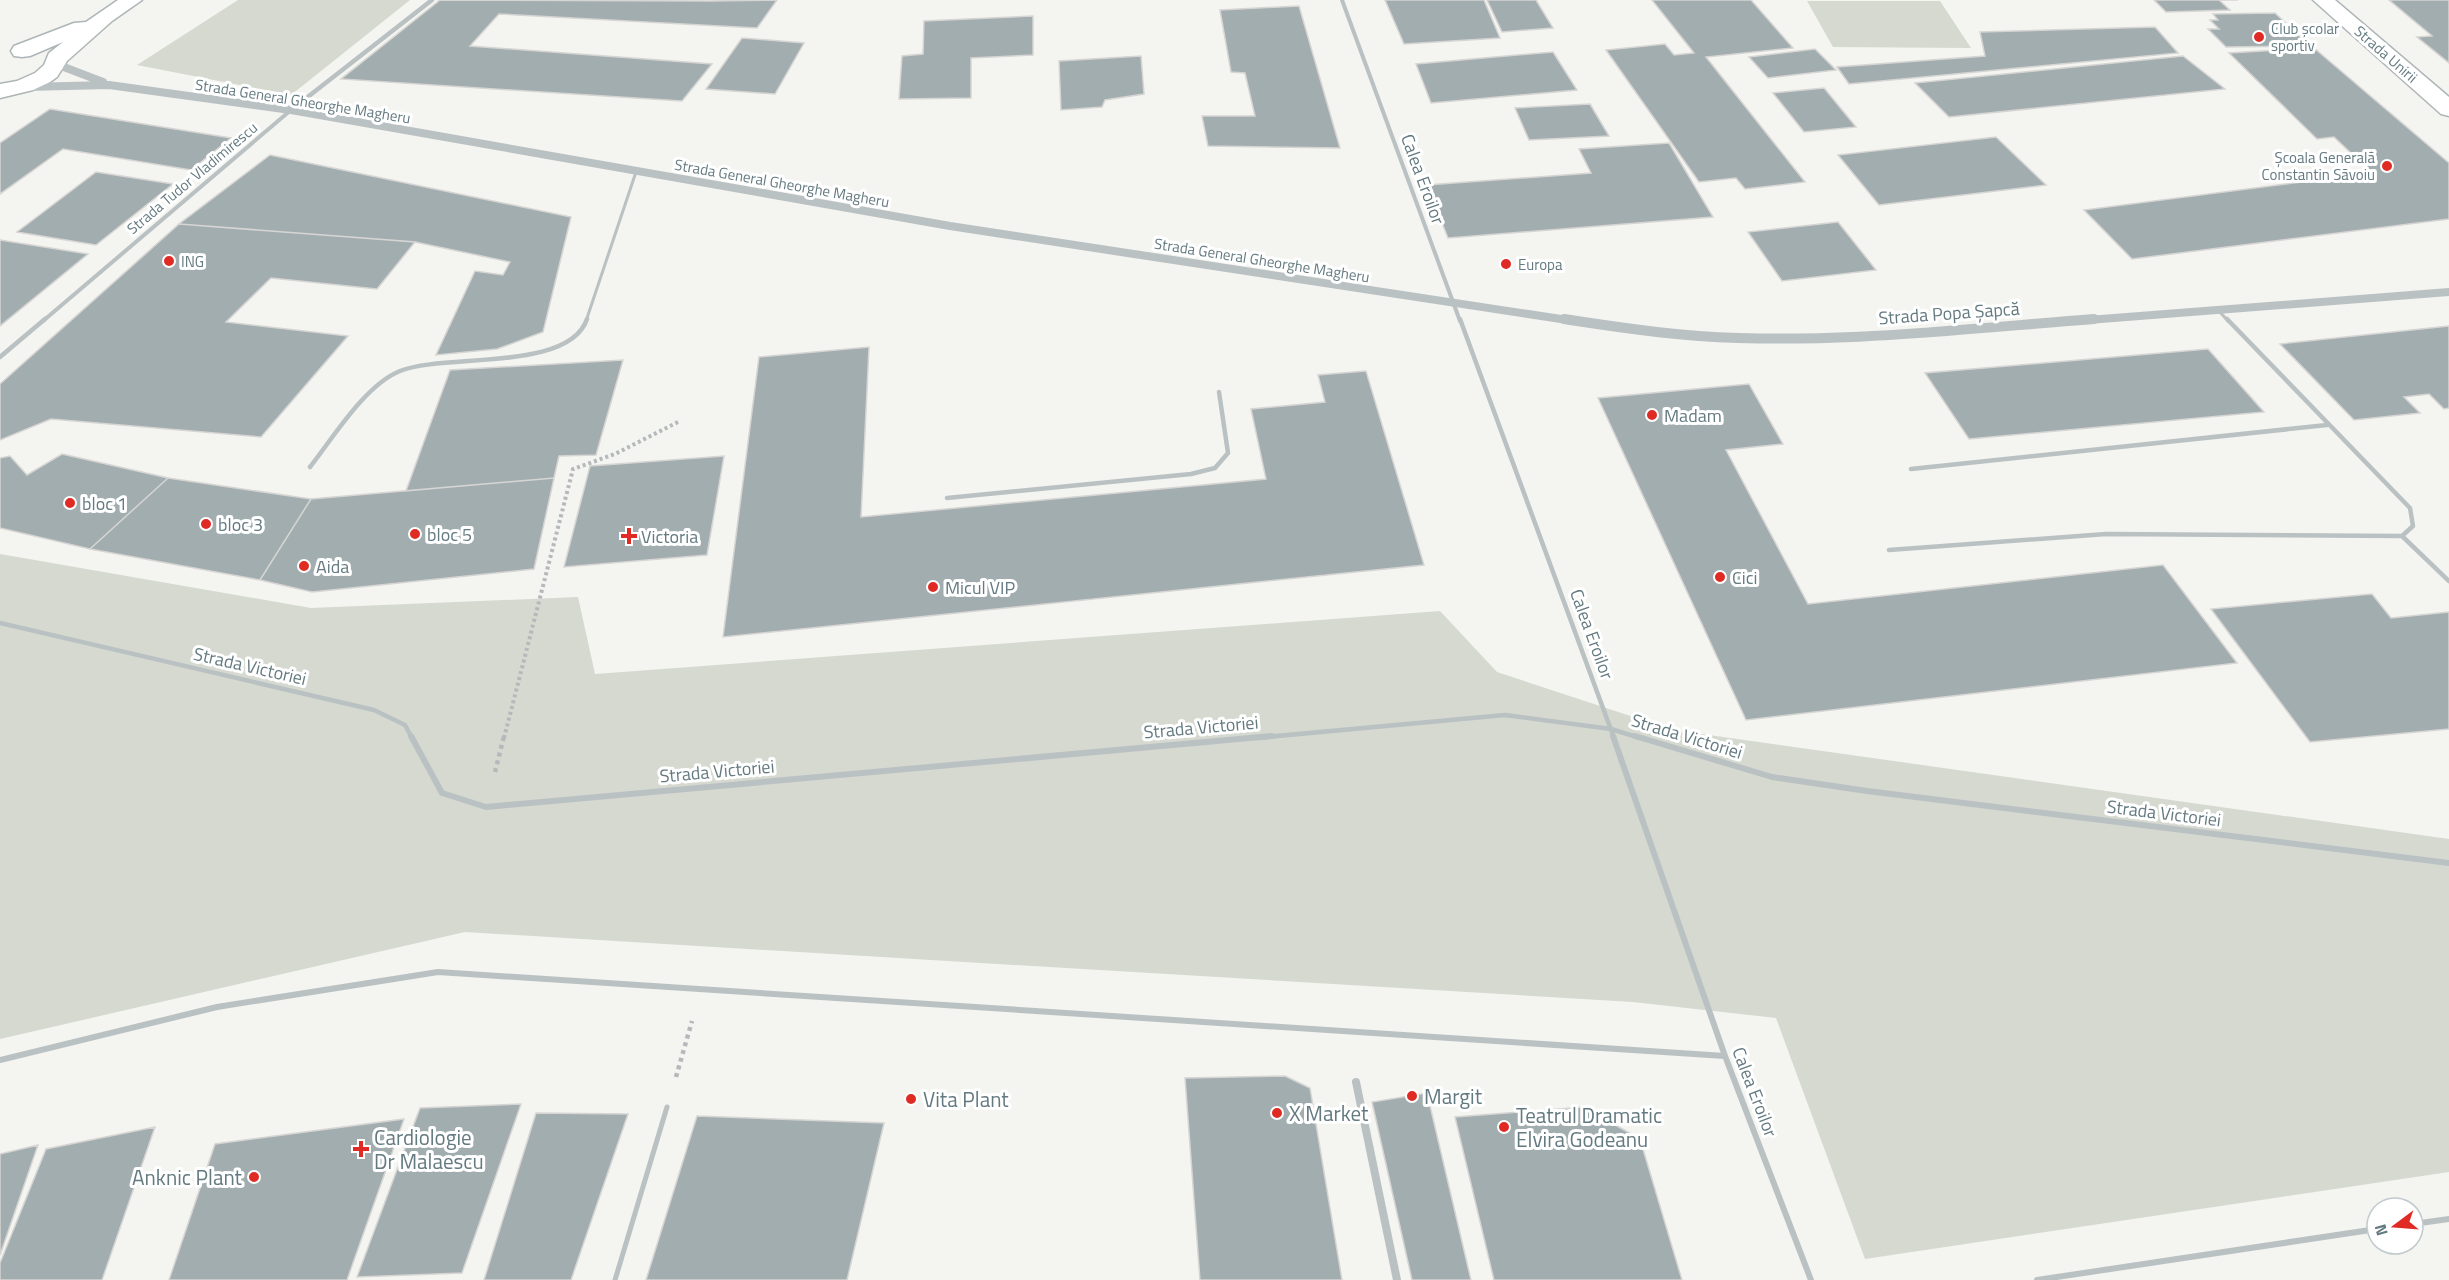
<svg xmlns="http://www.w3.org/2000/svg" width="2449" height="1280" viewBox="0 0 2449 1280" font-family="'Titillium Web',sans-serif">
  <rect width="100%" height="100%" fill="#f4f4f0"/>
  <path fill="#d5d9d0" d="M238 0H410L291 95 137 65Z
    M1807 1H1940L1971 48 1833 47Z
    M0 554 311 608 578 597 595 674 1440 611 1497 672 1673 730 2449 839V1172L1865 1259 1776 1018 1633 1002 465 932 0 1039Z"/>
  <path fill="#a2adb0" stroke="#d6d5d3" stroke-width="1.5" d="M440 0 710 1 777 0 757 28 499 14 470 46 712 64 682 101 341 79Z
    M1385 0H1484L1500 38 1404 44Z
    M1487 0H1536L1553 28 1502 32Z
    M1652 0H1751L1793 48 1706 57 1805 182 1745 189 1736 178 1699 182 1606 50 1665 44 1674 55 1694 53Z
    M2154 0H2238H2219L2230 10 2166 12Z
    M2389 0H2449V63L2417 37 2432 36Z
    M1299 6 1340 148 1208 146 1202 116H1255L1245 73 1231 72 1220 10Z
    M2275 13 2310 46 2226 47 2208 29H2219L2210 20H2218L2213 14Z
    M1033 16V55L971 58V98L899 99 902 56 923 54 924 21Z
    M2155 27 2178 53 1849 84 1837 67 1985 56 1980 32Z
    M742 38 804 43 775 94 706 89Z
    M2314 48 2449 163V219L2132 259 2084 210 2372 173 2334 137 2317 139 2229 53Z
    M1815 49 1836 70 1768 78 1749 57Z
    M1553 52 1577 90 1431 103 1416 64Z
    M1141 56 1144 94 1105 100 1102 107 1061 110 1059 61Z
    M2183 56 2225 89 1949 117 1915 83Z
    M1824 88 1856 127 1804 132 1773 93Z
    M1590 104 1609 136 1529 140 1515 108Z
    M50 109 231 138 191 170 63 149 0 194V143Z
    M1996 137 2046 185 1879 205 1838 155Z
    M1669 143 1713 217 1448 238 1427 185 1591 173 1579 149Z
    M270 155 571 217 543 332 497 349 436 355 475 271 503 275 510 262 415 242 179 224Z
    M96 172 173 184 96 245 17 232Z
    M1838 222 1876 270 1782 281 1748 232Z
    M179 224 415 242 377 289 271 278 226 322 348 336 261 437 51 419 0 440V384Z
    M0 240 88 254 0 326Z
    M2449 326V408L2444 409 2429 394 2404 397 2420 413 2354 420 2280 344Z
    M869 347 861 517 1266 479 1251 409 1325 402 1318 375 1366 371 1424 565 723 637 759 357Z
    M2208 349 2264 412 1969 439 1925 373Z
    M623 360 596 455 559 456 554 478 406 491 450 370Z
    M1749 384 1783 444 1726 450 1808 604 2163 565 2237 663 1746 720 1598 398Z
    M62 454 168 478 90 549 0 528V458L10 456 27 475Z
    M724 456 707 555 564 567 590 466Z
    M168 478 311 499 260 580 90 549Z
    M554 478 534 569 312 592 260 580 311 499Z
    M2372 594 2391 618 2449 612V729L2310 742 2211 609Z
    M1285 1076 1310 1088 1342 1280H1200L1185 1078Z
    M1427 1093 1471 1280H1412L1372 1102Z
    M521 1104 462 1273 357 1277 420 1108Z
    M1584 1107 1640 1139 1682 1280H1494L1455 1117Z
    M536 1113 628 1114 571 1280H484Z
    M697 1116 884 1123 847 1280H646Z
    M404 1119 347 1280H169L215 1144Z
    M155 1127 102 1280H0V1263L46 1149Z
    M38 1145 0 1255V1154Z"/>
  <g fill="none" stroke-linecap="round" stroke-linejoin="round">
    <defs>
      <path id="secondary" d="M118 0H142L112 21 67 61 57 77 50 82 33 90 0 98V84L17 81 35 73 44 65 49 53 63 42 30 56 22 57 14 56 11 51 14 46 74 23 86 22Z"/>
      <path id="primary" d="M2313 0H2335L2449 97V116L2441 114Z"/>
    </defs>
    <use href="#secondary" stroke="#adb5b7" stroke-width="3"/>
    <use href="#primary" stroke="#aeb5b7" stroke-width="3"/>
    <path stroke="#b5b9bb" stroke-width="4" stroke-dasharray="3 3" stroke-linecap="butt" d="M504 738 573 469 615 454 680 421"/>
    <path stroke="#b5b9bb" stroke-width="4.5" stroke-dasharray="4 4" stroke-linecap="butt" d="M495 772 504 736
      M676 1077 692 1021"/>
    <path stroke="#bac1c3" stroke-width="3" d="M2218 310 2228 321
      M586 321 636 172"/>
    <path stroke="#bac1c3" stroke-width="4.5" d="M310 467C333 438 365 385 400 371 445 353 569 372 587 319
      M1911 469 2327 425
      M947 498 1191 474 1215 468 1228 453 1219 392
      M2402 536 2449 581
      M1889 550 2106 534 2402 536 2413 526 2410 508 2227 319"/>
    <path stroke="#bac1c3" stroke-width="5" d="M615 1280 667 1107"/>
    <path stroke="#bac1c3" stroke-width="4" d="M1342 0 1460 321
      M43 321 291 110"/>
    <path stroke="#bac1c3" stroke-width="4.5" d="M1460 319 1614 738
      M0 357 45 319
      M0 623 374 710 405 725 412 738
      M1255 738 1505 715 1611 729 1640 738"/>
    <path stroke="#bac1c3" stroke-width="6" d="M411 736 442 793 486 807 1272 736
      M1613 736 1725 1056 1811 1280
      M1635 736 1772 777 1867 791 2449 863
      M0 1060 217 1007 438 972 1725 1056
      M2413 1224 2449 1219
      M2037 1280 2377 1229"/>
    <path stroke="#bac1c3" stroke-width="4.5" d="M291 110 432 0"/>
    <path stroke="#bac1c3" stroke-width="8" d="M1356 1082 1397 1280"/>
    <path stroke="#bac1c3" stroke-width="8" d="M56 64 103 82
      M26 87 109 85 291 110 950 226 1574 321
      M2075 321 2449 292"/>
    <path stroke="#bac1c3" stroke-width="10" d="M1564 319C1609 326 1654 333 1699 336 1830 345 1963 329 2094 319"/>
    <use href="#secondary" fill="#fff" fill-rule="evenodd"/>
    <use href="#primary" fill="#fff" fill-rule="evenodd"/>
  </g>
  <g fill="#e02b25" stroke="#fff" stroke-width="2">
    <circle cx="2259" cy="37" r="6"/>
    <circle cx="2387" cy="166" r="6"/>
    <circle cx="169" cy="261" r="6"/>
    <circle cx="1506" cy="264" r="6"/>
    <circle cx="1652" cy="415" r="6"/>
    <circle cx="70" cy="503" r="6"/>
    <circle cx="206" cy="524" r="6"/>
    <circle cx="415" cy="534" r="6"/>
    <path d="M626 527h6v6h6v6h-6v6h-6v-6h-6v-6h6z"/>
    <circle cx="304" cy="566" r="6"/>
    <circle cx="1720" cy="577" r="6"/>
    <circle cx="933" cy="587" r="6"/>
    <circle cx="1412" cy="1096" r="6"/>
    <circle cx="911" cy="1099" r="6"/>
    <circle cx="1277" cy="1113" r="6"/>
    <circle cx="1504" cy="1127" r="6"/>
    <path d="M358 1140h6v6h6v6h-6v6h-6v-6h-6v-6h6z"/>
    <circle cx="254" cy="1177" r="6"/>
  </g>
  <g text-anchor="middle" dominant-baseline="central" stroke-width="6" stroke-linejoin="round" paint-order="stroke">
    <g font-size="15" fill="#647a81" stroke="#fff" text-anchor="start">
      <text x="2271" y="28">Club școlar<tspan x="2271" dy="17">sportiv</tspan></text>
      <text x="2375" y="157" text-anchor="end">Școala Generală<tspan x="2375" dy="17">Constantin Săvoiu</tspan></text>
      <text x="181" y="261">ING</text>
      <text x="1518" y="264">Europa</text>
    </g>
    <g font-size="15" fill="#647a81" stroke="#fff">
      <text transform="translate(2386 54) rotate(41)">Strada Unirii</text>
      <text transform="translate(303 101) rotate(9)">Strada General Gheorghe Magheru</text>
      <text transform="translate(192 178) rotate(-40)">Strada Tudor Vladimirescu</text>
      <text transform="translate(782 183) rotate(10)">Strada General Gheorghe Magheru</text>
      <text transform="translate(1262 260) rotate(9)">Strada General Gheorghe Magheru</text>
    </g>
    <g font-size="18" fill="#647a81" stroke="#fff">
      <text transform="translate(1423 179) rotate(70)">Calea Eroilor</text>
      <text transform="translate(1949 313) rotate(-4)">Strada Popa Șapcă</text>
      <text transform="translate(1592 634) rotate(70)">Calea Eroilor</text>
      <text transform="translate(250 666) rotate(13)">Strada Victoriei</text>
      <text transform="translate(1201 727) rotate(-5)">Strada Victoriei</text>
      <text transform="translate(1687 736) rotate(17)">Strada Victoriei</text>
      <text transform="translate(717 771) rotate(-5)">Strada Victoriei</text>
      <text transform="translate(2164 813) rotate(7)">Strada Victoriei</text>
      <text transform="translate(1755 1092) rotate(69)">Calea Eroilor</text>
    </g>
    <g font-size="18" fill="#647a81" stroke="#fff" text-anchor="start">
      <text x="1664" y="415">Madam</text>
      <text x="82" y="503">bloc 1</text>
      <text x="218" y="524">bloc 3</text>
      <text x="427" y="534">bloc 5</text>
      <text x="641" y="536">Victoria</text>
      <text x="316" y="566">Aida</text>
      <text x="1732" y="577">Cici</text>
      <text x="945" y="587">Micul VIP</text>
    </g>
    <g font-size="21" fill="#647a81" stroke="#fff" text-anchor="start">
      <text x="1424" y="1096">Margit</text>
      <text x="923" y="1099">Vita Plant</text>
      <text x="1289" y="1113">X Market</text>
      <text x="1516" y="1115">Teatrul Dramatic<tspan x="1516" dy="24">Elvira Godeanu</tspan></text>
      <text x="374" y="1137">Cardiologie<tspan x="374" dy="24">Dr Malaescu</tspan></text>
      <text x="242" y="1177" text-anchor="end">Anknic Plant</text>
    </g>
  </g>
  <g transform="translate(2395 1226) rotate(254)"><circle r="28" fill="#ffffff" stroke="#c1cacd" stroke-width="1.5"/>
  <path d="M0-4.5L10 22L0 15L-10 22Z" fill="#e02b25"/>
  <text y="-9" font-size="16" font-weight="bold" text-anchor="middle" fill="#647a81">N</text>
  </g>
</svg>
